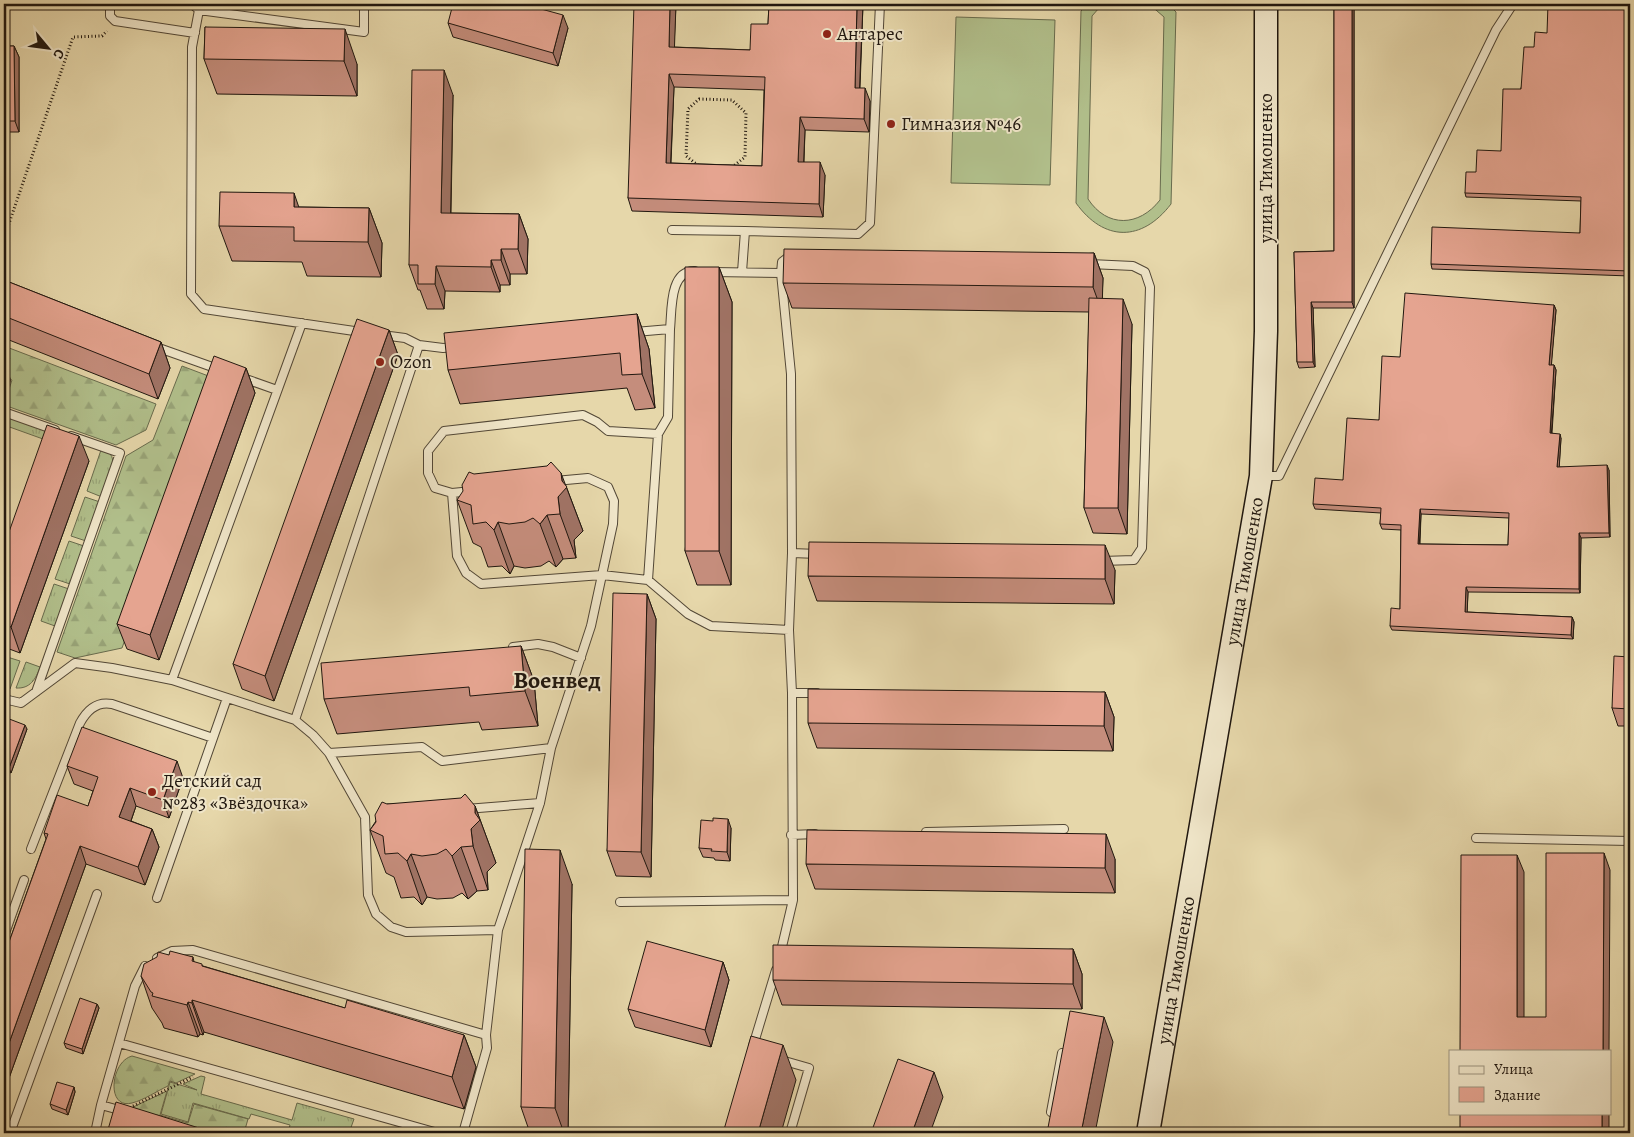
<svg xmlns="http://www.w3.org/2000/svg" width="1634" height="1137" viewBox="0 0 1634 1137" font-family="Alegreya,serif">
  <defs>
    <pattern id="grass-tufts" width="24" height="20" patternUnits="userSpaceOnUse" patternTransform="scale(1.25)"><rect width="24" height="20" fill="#b1bf8b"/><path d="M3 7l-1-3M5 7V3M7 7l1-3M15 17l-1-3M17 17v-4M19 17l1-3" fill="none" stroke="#98a377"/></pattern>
    <pattern id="forest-firs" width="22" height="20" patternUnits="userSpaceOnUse" patternTransform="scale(1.25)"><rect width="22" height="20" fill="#b1bf8b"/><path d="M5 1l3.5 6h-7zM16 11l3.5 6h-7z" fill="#98a377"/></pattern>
  </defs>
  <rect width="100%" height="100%" fill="#e6d7aa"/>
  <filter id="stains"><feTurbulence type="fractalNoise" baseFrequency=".004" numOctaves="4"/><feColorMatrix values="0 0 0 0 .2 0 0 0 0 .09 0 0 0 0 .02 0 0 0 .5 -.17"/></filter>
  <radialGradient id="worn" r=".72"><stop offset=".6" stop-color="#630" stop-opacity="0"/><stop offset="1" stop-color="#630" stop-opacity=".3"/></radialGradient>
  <path fill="url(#grass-tufts)" stroke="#686b4d" d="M4 414 47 429 43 439 4 425Z
    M101 450C104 451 107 452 109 453 119 460 106 487 102 497L87 491Z
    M85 497 100 502 86 541 71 536Z
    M69 541 84 546 70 584 55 579Z
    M54 584 69 589 55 626 41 621Z
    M4 656 20 661 10 689 4 688Z
    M26 662 40 667C36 679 30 689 16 688Z
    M201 1076 205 1077 201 1094 292 1120 297 1103 354 1119 349 1133H288L290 1125 251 1114 249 1119 193 1103 188 1122 161 1114 170 1082 197 1090 183 1084Z"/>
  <path fill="url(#forest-firs)" stroke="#686b4d" d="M4 346 156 404 146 430 116 445 4 405 12 380 4 376Z
    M182 366 219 380 122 648 75 658 57 652 126 456 153 440Z
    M132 1056 195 1074 176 1083 170 1081 168 1086C157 1091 144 1100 132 1103 106 1110 110 1062 132 1056Z
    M167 1091 160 1115 188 1123 194 1104 248 1119 244 1133H211L131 1108Z"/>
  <path fill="#b1bf8b" stroke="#686b4d" d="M1088 4H1106L1099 8 1092 16 1088 199C1107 228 1139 227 1160 200L1164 17 1149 4H1168L1176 12 1171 204C1142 242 1104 242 1076 203L1081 11Z
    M956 17 1055 20 1050 185 951 183Z"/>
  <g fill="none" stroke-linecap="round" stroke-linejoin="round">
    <defs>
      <path id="lane" d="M110 4V16L115 21 195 33
        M192 4 199 10 192 47 191 294 204 309 361 332
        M199 10 364 32V4
        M672 230 745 231 742 272
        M745 231 858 234 870 223 880 4
        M1090 264 1133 266 1145 272 1150 287 1142 548 1134 560 1102 561
        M712 272 781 273
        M635 332 670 329C672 311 669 270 695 271
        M382 335 405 338 419 345 443 348 454 347
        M156 347 218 369
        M243 378 277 390
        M4 388 6 380
        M4 412 55 430
        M1263 476H1279L1496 30 1513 4
        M472 491 452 493 435 488 428 473V451L444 431 583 415 597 422 608 431 658 434
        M452 493 457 556 466 573 481 584 602 575 648 580 688 614 711 626 789 630
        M792 553 818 554
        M648 580 658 434 668 417 670 329
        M513 647 538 644 553 647 581 658
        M172 680 302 323
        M36 692 120 453 71 436
        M792 693H817
        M4 699 21 703 75 663 112 668 172 680 295 720 419 345
        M295 720 313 735 329 753 365 817 368 895 376 914 391 927 406 932 498 930
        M329 753 422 747 442 761 551 748
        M466 809 540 803
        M926 832 1064 829
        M791 835 815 834
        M1476 838 1630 841
        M31 849 80 723C87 710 97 701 112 704L213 738
        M157 898 227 698
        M620 902 793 900
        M4 936 24 880
        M780 955 793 900 792 693 789 630 792 553 791 374 781 273 782 262 791 255
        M157 958 172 951 193 950 486 1035 487 1048 463 1133
        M486 1035 498 930 540 803 551 748 591 626 613 524 614 501 608 487 588 478 555 481
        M119 1043 438 1133
        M753 1046 776 970
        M781 1060 809 1068 790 1133
        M101 1105 123 1111
        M1051 1112 1062 1053
        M10 1133 97 894
        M95 1133 101 1105 135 986 145 966"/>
      <g id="secondary">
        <path id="s1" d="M1148 1133 1261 476 1266 331V4"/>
      </g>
    </defs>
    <use href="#lane" stroke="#524736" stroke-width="10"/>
    <use href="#secondary" stroke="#20170f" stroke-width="25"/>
    <path stroke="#20170f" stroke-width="3" stroke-dasharray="1 2.5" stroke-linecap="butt" d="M699 99 732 100 746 113 745 157 731 168 699 166 686 156 688 109Z
      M4 238 73 37 102 36 107 31
      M133 1106 193 1077"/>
    <use href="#lane" stroke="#efe5c8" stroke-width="8"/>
    <use href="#secondary" stroke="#efe5c8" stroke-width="22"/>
  </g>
  <path fill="#c58d7c" stroke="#20170f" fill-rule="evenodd" d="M676 4 674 47 750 50 768 24 769 4H863L860 88 870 101 869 132 805 130 804 162 825 175 823 217 632 211 628 198ZM674 87 764 90 762 166 671 163Z
    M1334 4H1354V308H1313L1315 367 1299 368 1297 362 1294 252 1334 251Z
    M1630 4V276L1432 269 1431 264 1580 233 1581 201 1466 197 1465 193 1476 172 1501 151 1534 47 1547 33Z
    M448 23 568 28 558 66 453 37Z
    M205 27 357 64V96L217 94 204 59Z
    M4 46H14L19 57V132H4Z
    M453 95 451 213 519 214 528 239 527 274H510V285H500V292L445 291 444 309H427L420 290H418L409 265Z
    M299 207 369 208 382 243 381 277 307 276 302 262 232 261 219 226Z
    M1094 253 1103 278 1102 298 1132 324 1127 534 1093 533 1084 508 1089 312 792 308 783 283Z
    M719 267 732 302 731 585H697L685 551Z
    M4 280 161 342 170 368 158 399 4 338Z
    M1554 305 1556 310 1551 365H1554L1556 370 1552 433 1561 438 1559 467 1609 470 1610 537 1581 538 1580 593 1468 592 1467 612 1572 617 1574 622 1573 639 1392 630 1390 626 1400 609 1401 530 1382 529 1380 524 1381 513 1315 509 1313 504 1343 480 1379 420 1400 357ZM1421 514 1509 518 1508 545 1420 544Z
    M637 314 649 349 655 408 635 410 627 388 460 404 448 370Z
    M389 330 398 355 274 701 242 689 233 664Z
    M246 368 255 393 159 660 127 649 117 624Z
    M89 461 20 653 4 647V546Z
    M566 486 583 531 574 540 576 558 563 559 556 567 549 561 541 566 525 568 514 566 510 574 502 566 488 567 481 547 473 543 457 500Z
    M1115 570 1114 604 817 601 808 576Z
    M647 594 656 619 651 877 616 876 607 851Z
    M521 646 534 681 538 726 482 730 479 722 337 734 324 699Z
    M1630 657V726H1618L1612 708Z
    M1105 692 1114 717 1113 751 817 748 808 723Z
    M4 717 27 729 11 773 4 770Z
    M67 766 183 778 169 818 136 806 131 821 152 829 159 847 145 885 86 864 4 1092V956L46 839 44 833 88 806 93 791 74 784Z
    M387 804 475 806 496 863 487 872 488 890 477 891 468 899 462 893 453 898 437 899 427 897 422 905 414 897 401 898 394 877 386 873 370 830Z
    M713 821 731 828 730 861 715 860 714 858 703 857 699 848Z
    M1115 859V893L815 889 806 864Z
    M572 884 568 1133H530L521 1107Z
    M1073 949 1082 974V1009L782 1005 773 980Z
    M169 955 193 957 194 962 203 966 345 1008 464 1035 476 1067 464 1109 204 1032 203 1035 200 1034 198 1037 164 1028 162 1023 152 1008 141 976Z
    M723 962 729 980 711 1047 635 1027 628 1009Z
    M97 1004 99 1008 83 1054 66 1048 64 1043Z
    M74 1087 75 1092 68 1115 52 1109 50 1104Z"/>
  <path fill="#a07365" stroke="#20170f" d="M670 4H676L674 60 669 47Z
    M857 4H863L859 101 855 88Z
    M1352 4H1354V308L1352 302Z
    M563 15 568 28 558 66 553 53Z
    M345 29 357 64V96L344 61Z
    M14 46 19 57V132L15 121Z
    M444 70 453 95 450 238 441 213Z
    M669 74 674 87 670 176 666 163Z
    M865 88 870 101 869 132 864 119Z
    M800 117 805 130 803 175 798 162Z
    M820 162 825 175 823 217 819 204Z
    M294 193 306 228 294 207Z
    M369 208 382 243 381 277 368 242Z
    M519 214 528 239 527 274 518 249Z
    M501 249 510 274V285L501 260Z
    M1094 253 1103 278 1102 312 1093 287Z
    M491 260 500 285V292L491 267Z
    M436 266 445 291 444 309 435 284Z
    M719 267 732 302 731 585 719 551Z
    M1123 299 1132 324 1127 534 1118 508Z
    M1311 302 1313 308 1315 367 1313 362Z
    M1554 305 1556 310 1551 370 1549 365Z
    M637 314 649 349 655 408 642 374Z
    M389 330 398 355 274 701 265 676Z
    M161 342 170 368 158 399 149 374Z
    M1554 365 1556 370 1551 438 1550 433Z
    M246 368 255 393 159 660 150 635Z
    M1560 434 1561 438 1559 471 1557 467Z
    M79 436 89 461 20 653 11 627Z
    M1607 465 1609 470 1610 537 1609 533Z
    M561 473 583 531 574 540 576 558 560 514 558 497 562 481Z
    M1420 509 1421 514 1419 549 1418 544Z
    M547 515 563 559 556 567 540 524Z
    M498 522 514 566 510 574 494 530Z
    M1579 533 1581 538 1580 593 1579 589Z
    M1105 545 1115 570 1114 604 1105 579Z
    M1466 587 1468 592 1467 616 1465 612Z
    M647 594 656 619 651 877 641 852Z
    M1572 617 1574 622 1573 639 1571 635Z
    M521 646 534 681 538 726 525 691Z
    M1105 692 1114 717 1113 751 1104 726Z
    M25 725 27 729 11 773 9 768Z
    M177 761 183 778 169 818 163 800Z
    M130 788 136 806 126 835 119 817Z
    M475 806 496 863 487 872 488 890 473 846 471 829 475 813Z
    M728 819 731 828 730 861 727 852Z
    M152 829 159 847 145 885 138 867Z
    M1106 834 1115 859V893L1105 868Z
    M80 846 86 864 4 1092V1057Z
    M461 847 477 891 468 899 452 856Z
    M560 850 572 884 568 1133H564L555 1108Z
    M1604 853 1610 870 1609 1051H1603Z
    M411 854 427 897 422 905 407 861Z
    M1517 855 1524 872V1034L1517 1017Z
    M1073 949 1082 974V1009L1073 984Z
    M723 962 729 980 711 1047 705 1030Z
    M192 1000 204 1032 203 1035 192 1003Z
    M188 1002 200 1034 198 1037 187 1005Z
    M97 1004 99 1008 83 1054 82 1049Z
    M1104 1017 1113 1042 1095 1133H1081Z
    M464 1035 476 1067 464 1109 452 1077Z
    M783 1045 796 1080 781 1133H758Z
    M934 1072 943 1097 930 1133H912Z
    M74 1087 75 1092 68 1115 66 1110Z
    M1602 1113H1609V1133H1602Z"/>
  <path fill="#e5a490" stroke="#20170f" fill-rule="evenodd" d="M453 4H523L563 15 553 53 448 23Z
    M634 4H670L669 47 750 50 751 24H768L769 4H857L855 88H865L864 119 800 117 798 162H820L819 204 628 198ZM669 74 765 77 762 166 666 163Z
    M1334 4H1352V302H1311L1313 362H1297L1294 252 1334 251Z
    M1548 4H1630V271L1431 264 1432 227 1580 233 1581 197 1465 193 1466 172H1476L1477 150 1501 151 1503 89H1521L1524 47H1534L1535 32 1547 33Z
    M205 27 345 29 344 61 204 59Z
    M4 46H14L15 121H4Z
    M412 70H444L441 213 519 214 518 249H501V260H491V267L436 266 435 284H418V265H409Z
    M220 192 294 193V207L369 208 368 242 294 241V227L219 226Z
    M784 249 1094 253 1093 287 783 283Z
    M685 267H719V551H685Z
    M4 280 161 342 149 374 4 316Z
    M1405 293 1554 305 1549 365H1554L1550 433 1560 434 1557 467 1607 465 1609 533H1579V589L1466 587 1465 612 1572 617 1571 635 1390 626 1391 608 1400 609 1401 525 1380 524 1381 508 1313 504 1315 478 1343 480 1347 418 1379 420 1382 356 1400 357ZM1420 509 1509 513 1508 545 1418 544Z
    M1089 298 1123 299 1118 508H1084Z
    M637 314 642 374 622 375 620 353 448 370 444 333Z
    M357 319 389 330 265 676 233 664Z
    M214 356 246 368 150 635 117 624Z
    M47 425 79 436 11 627 4 625V546Z
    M551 462 561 473 562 481 567 487 558 497 560 514 547 515 540 524 533 518 525 522 509 524 498 522 494 530 486 522 473 524 471 505 457 500 463 491 462 485 469 472 474 474 547 466Z
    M809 542 1105 545V579L808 576Z
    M613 593 647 594 641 852 607 851Z
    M521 646 525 691 470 696 469 687 324 699 321 663Z
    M1614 656 1630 657V709L1612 708Z
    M808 689 1105 692 1104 726 808 723Z
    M4 717 25 725 9 768 4 767Z
    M82 727 177 761 163 800 130 788 119 817 152 829 138 867 80 846 4 1057V956L48 834 44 833 57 795 88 806 98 777 67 766Z
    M465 794 475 806V813L480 820 471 829 473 846 461 847 452 856 446 849 437 854 422 856 411 854 407 861 398 853 385 854 383 836 370 830 376 822 375 815 382 802 387 804 461 798Z
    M713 818 728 819 727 852 711 851 712 849 699 848 701 820 713 821Z
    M807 830 1106 834 1105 868 806 864Z
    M525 849 560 850 555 1108 521 1107Z
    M1546 853H1604L1603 1051H1460L1461 855H1517V1017H1546Z
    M647 941 723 962 705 1030 628 1009Z
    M773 945 1073 949V984L773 980Z
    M170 951 193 957 192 961 202 964V966L345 1008 347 1000 464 1035 452 1077 192 1000V1003L188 1002 187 1005 152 996 153 993 151 992 141 976 144 964 157 957 158 952 169 955Z
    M80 998 97 1004 82 1049 64 1043Z
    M1070 1011 1104 1017 1081 1133H1047Z
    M751 1036 783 1045 758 1133H723Z
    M898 1059 934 1072 912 1133H871Z
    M57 1082 74 1087 66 1110 50 1104Z
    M116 1102 215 1133H107Z
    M1460 1113H1602V1133H1460Z"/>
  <g fill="#8f2418" stroke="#efe5c8" stroke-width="2">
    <circle cx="827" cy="34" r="5"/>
    <circle cx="891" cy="124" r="5"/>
    <circle cx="380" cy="362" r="5"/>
    <circle cx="152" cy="792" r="5"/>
  </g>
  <g text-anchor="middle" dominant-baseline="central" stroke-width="4" stroke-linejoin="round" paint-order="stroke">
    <g font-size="19" fill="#20170f" stroke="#efe5c8" text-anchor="start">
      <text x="837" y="34">Антарес</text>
      <text x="901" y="124">Гимназия №46</text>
      <text x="390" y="362">Ozon</text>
      <text x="162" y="781">Детский сад<tspan x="162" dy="22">№283 «Звёздочка»</tspan></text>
    </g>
    <g font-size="19" fill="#20170f" stroke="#efe5c8">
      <text transform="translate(1266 168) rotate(-90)">улица Тимошенко</text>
      <text stroke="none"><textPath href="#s1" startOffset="570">улица Тимошенко</textPath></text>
      <text stroke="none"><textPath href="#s1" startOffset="165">улица Тимошенко</textPath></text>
    </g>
    <g font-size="24" font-weight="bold" fill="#20170f" stroke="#efe5c8">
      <text x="557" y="680">Военвед</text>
    </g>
  </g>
  <rect width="1634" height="1137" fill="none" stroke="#e6d7aa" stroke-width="20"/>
  <rect x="5" y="5" width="1624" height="1127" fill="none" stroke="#20170f" stroke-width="2.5"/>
  <rect x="10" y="10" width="1614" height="1117" fill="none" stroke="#20170f"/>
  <rect x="1449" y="1050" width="162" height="65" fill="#efe5c8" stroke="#9c937e"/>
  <rect x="1459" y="1066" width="25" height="8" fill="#efe5c8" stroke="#9c937e"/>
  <text x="1494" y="1074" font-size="15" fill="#20170f">Улица</text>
  <rect x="1459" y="1087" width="25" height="15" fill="#e5a490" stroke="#9c937e"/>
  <text x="1494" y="1100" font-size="15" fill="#20170f">Здание</text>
  <g transform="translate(48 48) rotate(119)" stroke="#efe5c8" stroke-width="4" paint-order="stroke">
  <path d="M0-4L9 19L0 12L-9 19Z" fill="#20170f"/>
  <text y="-8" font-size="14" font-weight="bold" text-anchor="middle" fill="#20170f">С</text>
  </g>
  <rect width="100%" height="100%" filter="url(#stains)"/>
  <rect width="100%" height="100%" fill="url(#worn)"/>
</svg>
